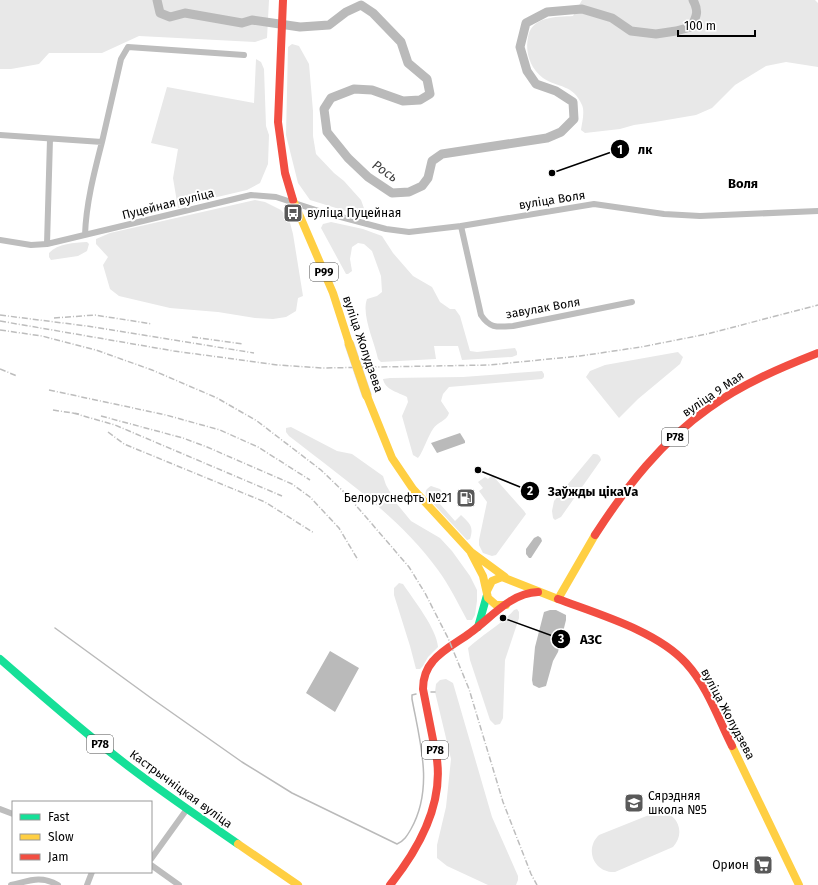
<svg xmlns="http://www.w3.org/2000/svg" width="818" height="885" viewBox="0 0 818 885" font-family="'Fira Sans',sans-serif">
  <rect width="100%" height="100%" fill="#fff"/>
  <path fill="#e8e8e8" d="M0 0H269L267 38 255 42 139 36 102 53H49L39 64 11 69H0Z
    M582 0H815L818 3V67L786 62 766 66 735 85 712 108 696 115 655 122 634 125 620 129 585 133 581 130C582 122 585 112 582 105 573 84 558 88 543 78 530 68 525 53 528 37 532 16 556 17 573 16Z
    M292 44 299 46 309 64 313 111V136L316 154 334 173 344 181 361 200 365 211 362 216 310 200 298 183 286 135 288 47Z
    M256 59 261 62 264 69 266 126 269 135 268 164 260 183 247 190 213 198 178 208 173 178 178 149 151 143 167 87 254 103Z
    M255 200 265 202 281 210 289 219 293 234 303 296 298 298 296 311 286 317 273 319 255 318 218 312 170 308 119 296 110 289 103 265 108 257 96 244V239L110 233Z
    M331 222 363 229 382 236 393 253 413 276 432 287 440 302 450 309H455L460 316 470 351 477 352 515 348 517 352V355L512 357 462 360 458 346H434L436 359 381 362 378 359C375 343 361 315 367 299L377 296 382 292 381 276 372 251 364 244 358 243 352 247 350 259 352 271 348 274H346L321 228 323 224Z
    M87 242 89 244 87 251 78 256 51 260 49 257V253C58 243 74 243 87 242Z
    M678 352 683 357 680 364 638 399 619 418 586 377 590 371 605 365Z
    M542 371 544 374V377L542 379 449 387 443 394 441 401 449 413C447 421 437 422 433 429 428 436 422 454 418 458L413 455 402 416 408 402 407 397C398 392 385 390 383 379L390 378 463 377Z
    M291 427 337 451 352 454 383 476 386 485 397 504 411 521 440 538 452 551 470 576 477 590V601L475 615 472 620H467C458 603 449 585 438 570 400 517 340 476 289 436L286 432V428Z
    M593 454C598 454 600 455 601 460L561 517 555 520 553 518 552 511 554 501Z
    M493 476 524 511 526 514 496 555 492 556 483 553 479 545V540L487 502 479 491 483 488 478 482 485 477 488 479 490 477Z
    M431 486 440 489 447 498 440 504 455 521 461 515C470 524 474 526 470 539L467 540 426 496C425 491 426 489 431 486Z
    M399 583 403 584C413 599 437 629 438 647L428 657 423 666 420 669H416L410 646 394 595V588Z
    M517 609 519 612V618L505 660 503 718 500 724 495 725 490 720 470 660 468 648C483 634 501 625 514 610Z
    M446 679 453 683 492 817 518 876V880L516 885H488L447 866 437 858V845L446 807 451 759 435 692 436 684 440 680Z
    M659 811C678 813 686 833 673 847L615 872C594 873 584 849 599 835Z"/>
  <path fill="#bababa" d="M460 433 465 441V443L437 453 431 443Z
    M538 536 541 538 542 541 531 558H529L526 554V549L534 538Z
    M550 610H556L566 615V620L558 652 553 661 546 686 539 688 533 685 532 680 535 647 544 612Z
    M330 651 359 668 335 712 306 693Z"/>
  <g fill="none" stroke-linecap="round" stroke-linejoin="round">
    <path stroke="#bababa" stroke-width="1.5" d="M55 628 151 698 242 762 292 793 397 844C404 841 407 836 411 829 434 788 420 742 412 699V695L416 694
      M431 692H435"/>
    <path stroke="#bababa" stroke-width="9" d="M157 0 160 13 170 17 185 13 242 23 252 20 300 27 329 25 346 12 361 5 373 13 401 42 408 63 427 79 430 94 420 100 403 101 372 90 354 89 331 98 324 109 327 132 348 158 368 177 392 193 409 192 422 186 428 178 432 161 442 154 547 138 561 132 574 119 573 102 556 91 536 84 527 71 520 47 526 23 547 12 582 9 612 18 631 31 656 34 676 31 691 27C697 16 699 11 693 0"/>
    <path stroke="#bdbdbd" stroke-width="6" d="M0 135 102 142C94 173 86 204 85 235
      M102 142 121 59 128 47 244 55
      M461 226 481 315C490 329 498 327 513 326L632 302
      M0 240 31 245 47 244 251 195 276 197 322 212 386 229 409 232 461 226 594 204 664 214 700 216 818 211
      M47 244 50 139
      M0 809 13 814
      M151 859 187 809
      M151 865 179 885
      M11 885C29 881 40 875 58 885
      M87 885 92 872"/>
    <path stroke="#16e098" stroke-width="8" d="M478 627 487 595
      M0 659C38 692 75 725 114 755 154 787 196 815 238 844"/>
    <path stroke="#ffcf43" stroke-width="8" d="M293 200 333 293 349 343
      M367 396 392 458 413 489 471 552 505 577
      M471 553 483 576 488 598 496 605H506
      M487 591 492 581 502 577 558 599 595 535
      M732 746 799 885
      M238 844 298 885"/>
    <path stroke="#f24e42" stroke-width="8" d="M283 0 278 122 285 173 293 200
      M595 535C626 487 662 441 709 408 742 384 780 368 818 353
      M558 599C598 614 657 631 686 663 707 686 718 718 732 746
      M390 885C418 850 443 806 437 760L423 689C423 678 426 669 433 661 443 649 458 642 470 633 491 618 510 593 538 592"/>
    <path stroke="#bdbdbd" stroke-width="1.5" stroke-dasharray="6 2 1 2" stroke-linecap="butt" d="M0 315 87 326 254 353
      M54 318 95 315 152 324
      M0 321 174 351 278 365 323 368 489 365 580 356 641 347 707 334 818 305
      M0 330 42 336 96 350 152 370 217 398 257 421 321 470 347 495 409 567 425 593 448 638 469 689 503 802 531 874 537 885
      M192 337 243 344
      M0 369 17 376
      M49 390 166 415 220 430 258 447 310 480
      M53 410 79 414
      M73 413 115 425 282 496
      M101 416 183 438 207 447 292 484 310 497 339 528 358 560
      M108 432 124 444 265 502 314 533"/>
    <defs>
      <path id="slow-bridge" d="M349 343 367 396"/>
    </defs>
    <use href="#slow-bridge" stroke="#dbdbdb" stroke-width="10" stroke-linecap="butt"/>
    <use href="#slow-bridge" stroke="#ffcf43" stroke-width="9"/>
  </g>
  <defs>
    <symbol id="bus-square" viewBox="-11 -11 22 22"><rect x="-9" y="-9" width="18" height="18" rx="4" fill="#595959" stroke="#fff"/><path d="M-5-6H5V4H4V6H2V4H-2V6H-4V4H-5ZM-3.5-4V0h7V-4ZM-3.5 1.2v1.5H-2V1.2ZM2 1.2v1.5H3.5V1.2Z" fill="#fff"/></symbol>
    <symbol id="fuel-square" viewBox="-11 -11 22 22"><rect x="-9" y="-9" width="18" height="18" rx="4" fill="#595959" stroke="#fff"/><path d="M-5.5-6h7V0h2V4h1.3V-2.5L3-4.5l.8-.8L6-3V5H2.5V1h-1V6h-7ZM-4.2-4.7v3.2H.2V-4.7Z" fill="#fff"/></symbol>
    <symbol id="school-square" viewBox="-11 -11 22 22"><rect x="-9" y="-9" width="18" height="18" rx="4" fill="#595959" stroke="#fff"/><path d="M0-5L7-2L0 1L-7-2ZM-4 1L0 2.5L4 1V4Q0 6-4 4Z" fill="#fff"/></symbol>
    <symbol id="supermarket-square" viewBox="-11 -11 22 22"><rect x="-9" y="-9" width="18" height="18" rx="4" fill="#595959" stroke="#fff"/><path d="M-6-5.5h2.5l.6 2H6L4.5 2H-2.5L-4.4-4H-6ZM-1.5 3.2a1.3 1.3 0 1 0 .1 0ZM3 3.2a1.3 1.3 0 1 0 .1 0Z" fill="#fff"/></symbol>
  </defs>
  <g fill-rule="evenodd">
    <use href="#bus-square" x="282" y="202" width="22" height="22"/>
    <use href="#fuel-square" x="455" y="487" width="22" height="22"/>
    <use href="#school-square" x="623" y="792" width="22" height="22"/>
    <use href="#supermarket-square" x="752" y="854" width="22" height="22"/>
  </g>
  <g text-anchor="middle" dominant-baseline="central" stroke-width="4" stroke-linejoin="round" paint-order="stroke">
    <g fill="#fff" stroke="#4c4c4c" stroke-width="1">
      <rect x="310" y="263" width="28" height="18" rx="3"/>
      <rect x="662" y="428" width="26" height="18" rx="3"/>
      <rect x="87" y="735" width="26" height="18" rx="3"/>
      <rect x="422" y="741" width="26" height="18" rx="3"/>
    </g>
    <g font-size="11" font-weight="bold" fill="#000">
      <text x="324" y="272">Р99</text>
      <text x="675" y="437">Р78</text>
      <text x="100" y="744">Р78</text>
      <text x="435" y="750">Р78</text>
    </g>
    <g font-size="12" fill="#000" stroke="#fff">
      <text transform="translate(552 200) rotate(-9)">вуліца Воля</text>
      <text transform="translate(168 204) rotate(-14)">Пуцейная вуліца</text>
      <text transform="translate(543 308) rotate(-10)">завулак Воля</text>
      <text transform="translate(363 344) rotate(71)">вуліца Жолудзева</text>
      <text transform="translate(713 394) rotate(-34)">вуліца 9 Мая</text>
      <text transform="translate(728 714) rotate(62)">вуліца Жолудзева</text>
      <text transform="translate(181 789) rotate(36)">Кастрычніцкая вуліца</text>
    </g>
    <g font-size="12" fill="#000" stroke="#fff" text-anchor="start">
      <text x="307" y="213">вуліца Пуцейная</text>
      <text x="452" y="498" text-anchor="end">Белоруснефть №21</text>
      <text x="648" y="796">Сярэдняя<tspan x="648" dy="14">школа №5</tspan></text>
      <text x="749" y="865" text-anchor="end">Орион</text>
    </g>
    <g font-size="13" font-style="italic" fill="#3e3e3e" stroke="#fff">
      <text transform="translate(385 171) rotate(34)">Рось</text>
    </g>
    <g font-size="13" font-weight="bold" fill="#000" stroke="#fff">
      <text x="743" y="183">Воля</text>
    </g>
  </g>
  <path fill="none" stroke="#000" stroke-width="1.5" d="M552 173L620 149M478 470L530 491M503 618L561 639"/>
  <g fill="#000" stroke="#fff" stroke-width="1.5">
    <circle cx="552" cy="173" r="4"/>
    <circle cx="478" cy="470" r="4"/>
    <circle cx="503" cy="618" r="4"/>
    <circle cx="620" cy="149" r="10"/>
    <circle cx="530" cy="491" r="10"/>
    <circle cx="561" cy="639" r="10"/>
  </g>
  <g font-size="12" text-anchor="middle" font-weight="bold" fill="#fff">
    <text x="620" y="154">1</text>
    <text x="530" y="495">2</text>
    <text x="561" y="643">3</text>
  </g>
  <g font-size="13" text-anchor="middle" font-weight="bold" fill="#000" stroke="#fff" stroke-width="4" stroke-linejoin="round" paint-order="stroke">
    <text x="645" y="154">лк</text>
    <text x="593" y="496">Заўжды цікаVа</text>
    <text x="591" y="644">АЗС</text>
  </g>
  <rect x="12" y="801" width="140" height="72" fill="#ffffff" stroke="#999999"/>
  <rect x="20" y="814" width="20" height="6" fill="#16e098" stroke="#999999"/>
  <text x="48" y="821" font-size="12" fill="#000000">Fast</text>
  <rect x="20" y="834" width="20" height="6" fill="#ffcf43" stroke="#999999"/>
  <text x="48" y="841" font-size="12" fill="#000000">Slow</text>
  <rect x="20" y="854" width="20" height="6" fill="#f24e42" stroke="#999999"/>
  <text x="48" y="861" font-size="12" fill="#000000">Jam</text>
  <path d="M678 30v6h77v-6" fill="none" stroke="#000000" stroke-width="2"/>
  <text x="684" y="30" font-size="12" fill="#000000" stroke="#ffffff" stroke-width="3" paint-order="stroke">100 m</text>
</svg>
